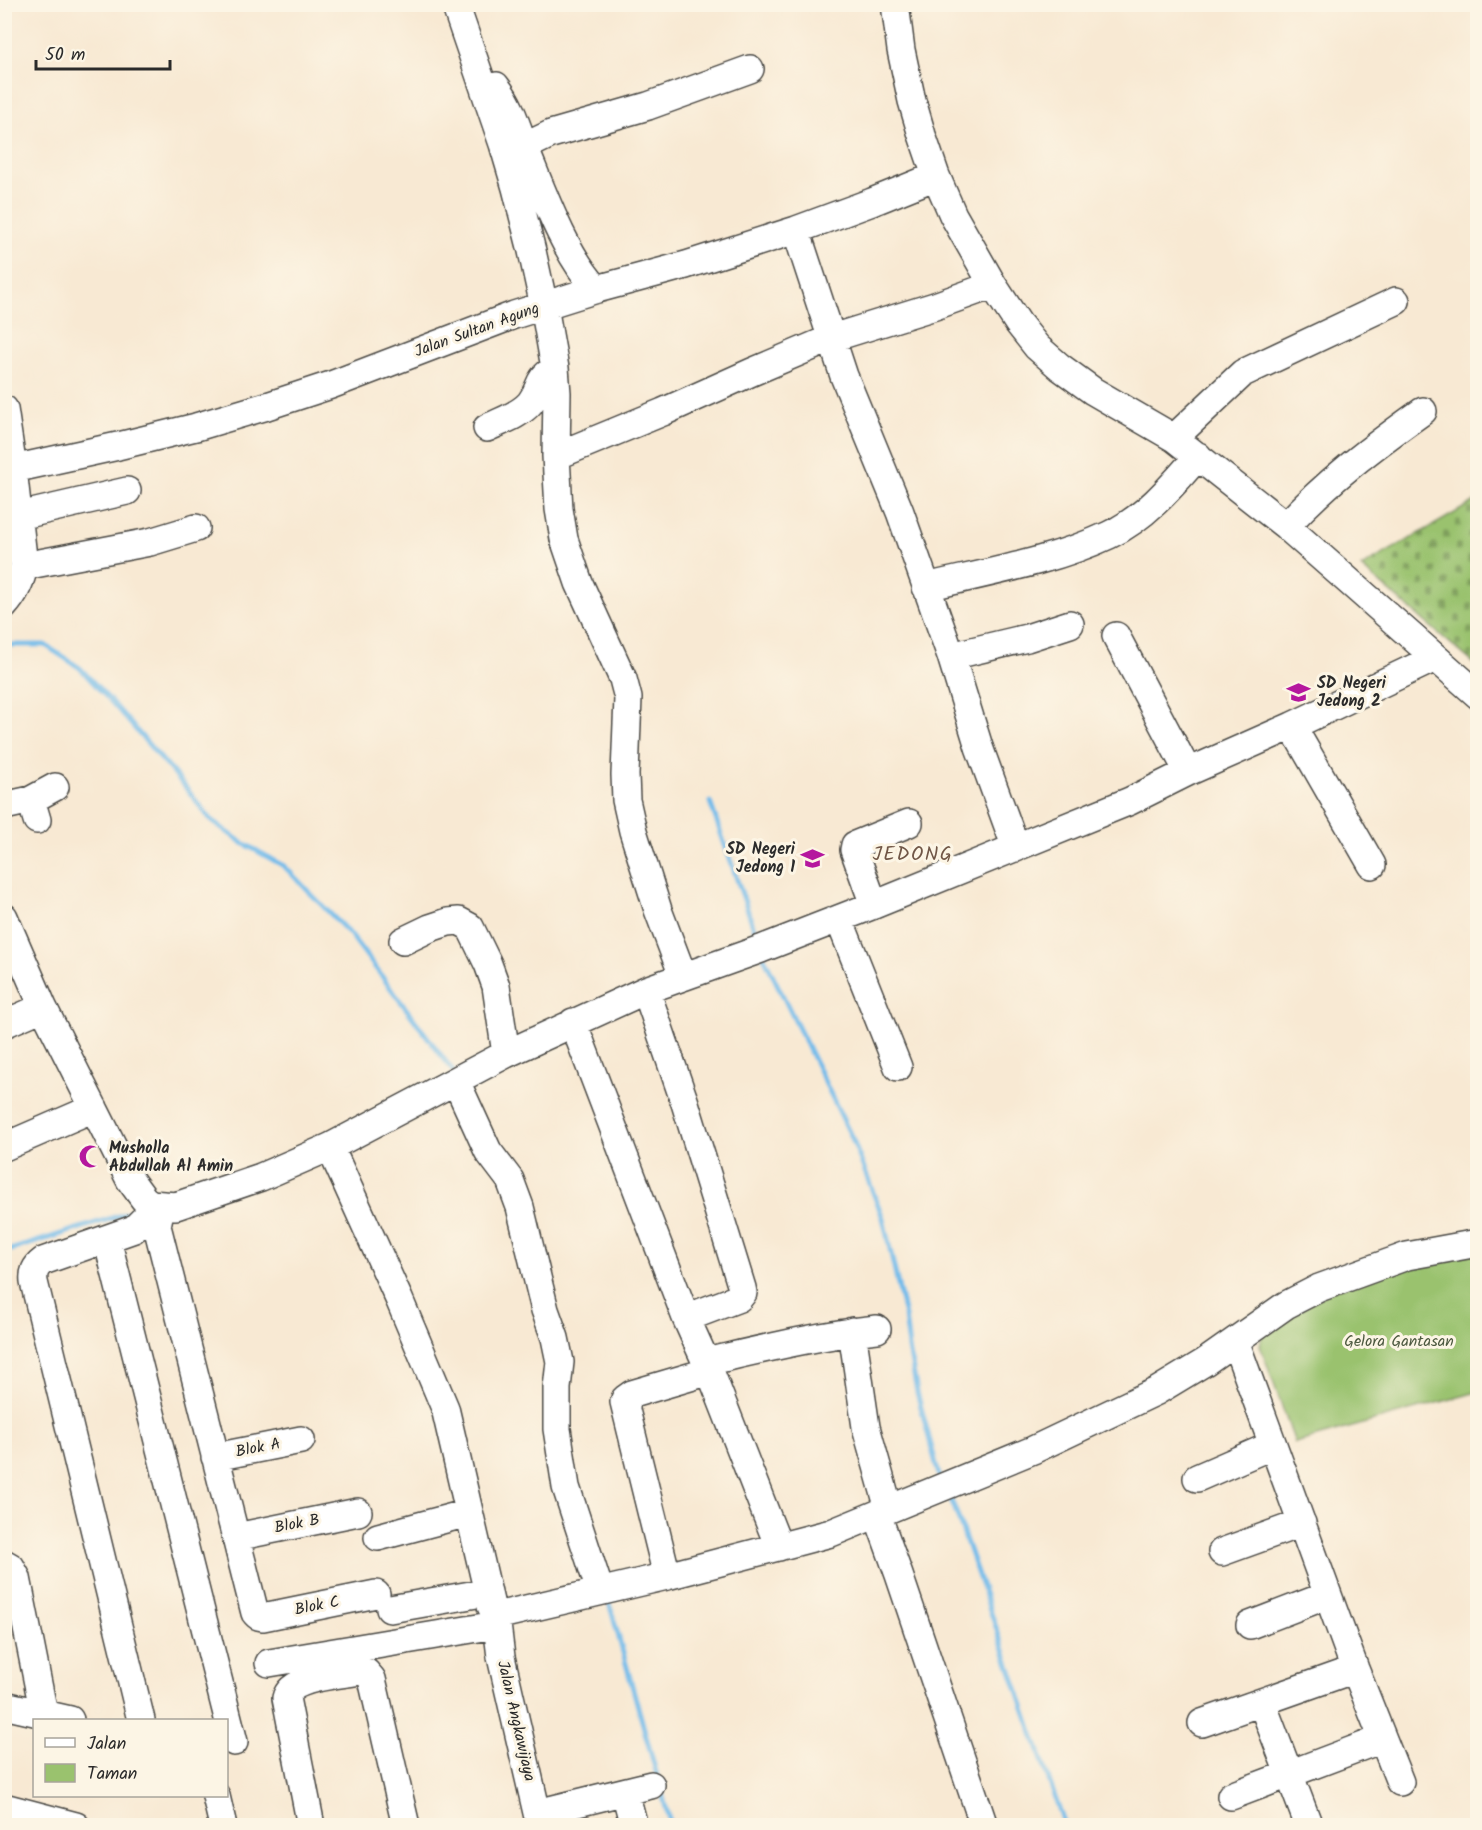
<svg xmlns="http://www.w3.org/2000/svg" width="1482" height="1830" viewBox="0 0 1482 1830" font-family="Kalam,sans-serif">
  <defs>
    <pattern id="cemetery-stones" width="16" height="16" patternUnits="userSpaceOnUse" patternTransform="scale(1.5)"><rect width="16" height="16" fill="#9ac26e"/><path d="M2 7V4a2 2 0 0 1 4 0v3zM10 15v-3a2 2 0 0 1 4 0v3z" fill="#7e9e5b"/></pattern>
  </defs>
  <rect width="100%" height="100%" fill="#fcf5e5"/>
  <filter id="ink" filterUnits="userSpaceOnUse"><feTurbulence type="fractalNoise" baseFrequency=".0167" numOctaves="2"/><feDisplacementMap in="SourceGraphic" scale="12" xChannelSelector="R" yChannelSelector="G"/><feConvolveMatrix kernelMatrix="1 2 1 2 8 2 1 2 1" color-interpolation-filters="sRGB"/></filter>
  <filter id="wash" filterUnits="userSpaceOnUse"><feTurbulence type="fractalNoise" baseFrequency=".008" numOctaves="4" result="noise"/><feDisplacementMap in="SourceGraphic" scale="24" xChannelSelector="R" yChannelSelector="G"/><feGaussianBlur stdDeviation="1.35" result="paint"/><feColorMatrix in="noise" values="0 0 0 0 0 0 0 0 0 0 0 0 0 0 0 0 0 1.4 0 .05"/><feComposite in="paint" operator="in"/></filter>
  <g filter="url(#wash)">
    <rect width="100%" height="100%" fill="#f8e9d3"/>
    <path fill="url(#cemetery-stones)" stroke="#62764c" stroke-width="1.5" d="M1477 500V666L1361 567Z"/>
    <path fill="#9ac26e" stroke="#62764c" stroke-width="1.5" d="M1477 1252V1392L1295 1443 1260 1345 1263 1331 1330 1291 1402 1267Z"/>
    <g fill="none" stroke-linecap="round" stroke-linejoin="round">
      <path stroke="#72bbea" stroke-width="5" d="M4 645H45L80 668 117 708 182 783 211 820 241 842 284 866 350 934 453 1071
        M710 802 758 940
        M764 957 852 1138 883 1218 905 1316 909 1348 917 1392 940 1479
        M4 1252 131 1212
        M949 1496 955 1509 1065 1826
        M609 1602 671 1826"/>
    </g>
  </g>
  <g filter="url(#ink)">
    <g fill="none" stroke-linecap="round" stroke-linejoin="round">
      <defs>
        <path id="minor" d="M455 4 503 144 516 188 532 251 544 306 555 368 557 393 556 456 559 509 564 539 579 583 623 679 628 698 625 775 626 800 633 831 658 910 683 976
          M895 4 901 50 912 101 922 135 936 176 953 215 993 285 1018 323 1037 347 1060 367 1093 391 1174 438 1286 526 1478 695
          M496 86C511 105 517 127 525 149 543 193 565 255 597 289
          M524 147 551 134 648 106 750 69
          M796 230 844 376 900 512 951 656 979 747 1016 848
          M4 409 13 469 24 566C21 582 15 594 4 606
          M487 428C501 421 520 415 530 403 542 388 535 381 555 368
          M1174 438 1243 373 1396 301
          M556 456 663 412 752 372 832 338 935 306 993 285
          M13 469 118 446 196 427 267 406 331 385 514 315 597 289 686 265 796 230 872 202 936 176
          M19 516 127 491
          M1286 526C1327 481 1374 446 1423 411
          M24 566 150 542 196 528
          M926 587C985 573 1054 561 1109 535 1145 518 1172 486 1198 456
          M1116 636 1188 772
          M951 656 1027 638 1070 624
          M1292 726 1372 865
          M31 800 55 787
          M4 806 31 800 37 820
          M874 905 854 850 855 845 909 823
          M4 917 43 1007 130 1180 144 1199 151 1204 176 1206 261 1177 330 1147 506 1054 646 990 761 949 874 905 1130 801 1188 772 1292 726 1435 658
          M839 919 898 1067
          M403 941 430 928 448 922 459 921 470 927 488 964 496 986 506 1054
          M646 990 685 1103 742 1288 743 1293 739 1298 686 1318
          M573 1022 686 1318 710 1371 779 1547
          M4 1024 43 1007
          M456 1081 488 1151 510 1180 520 1207 545 1310 555 1338 560 1362 557 1388V1429L566 1487 600 1591
          M4 1147 94 1108
          M330 1147 399 1299 445 1408 491 1606 496 1616 501 1657 540 1826
          M161 1206 157 1226 255 1613 258 1616 263 1617 376 1594
          M107 1239 234 1742
          M852 1331 866 1427 889 1509
          M1235 1341 1355 1669 1400 1782
          M706 1362C763 1349 819 1335 877 1329
          M215 1457 301 1440
          M1197 1478 1273 1445
          M877 1514 899 1575 984 1826
          M236 1537 358 1512
          M378 1537 468 1513
          M1222 1552 1302 1523
          M4 1563 11 1567 17 1578 44 1714
          M667 1576 624 1402 625 1399 632 1394 710 1371
          M390 1609 488 1592
          M496 1616 667 1576 831 1533 1033 1450 1157 1391 1205 1362 1286 1305 1319 1288 1407 1256 1478 1243
          M1250 1625 1328 1595
          M269 1663 496 1625
          M1262 1703 1309 1826
          M4 1705 70 1720
          M141 1720 34 1282C33 1272 35 1267 43 1261L134 1229 146 1217 151 1204
          M1202 1723 1355 1669
          M625 1792 634 1826
          M216 1796 223 1826
          M1231 1796 1382 1739
          M4 1807 76 1826
          M537 1813 651 1785
          M311 1826 286 1698C291 1676 341 1675 360 1671L366 1672 372 1679 406 1826"/>
      </defs>
      <use href="#minor" stroke="#4a4844" stroke-width="30"/>
      <use href="#minor" stroke="#fff" stroke-width="27"/>
    </g>
  </g>
  <defs>
    <symbol id="school-bare" viewBox="-9 -9 18 18"><path d="M0-5L7-2L0 1L-7-2ZM-4 1L0 2.5L4 1V4Q0 6-4 4Z" fill="#b5179e" stroke="#fcf5e5" stroke-width="2.5" paint-order="stroke"/></symbol>
    <symbol id="mosque-bare" viewBox="-9 -9 18 18"><path d="M3.5-4.9A6 6 0 1 0 3.5 4.9A5 5 0 1 1 3.5-4.9Z" fill="#b5179e" stroke="#fcf5e5" stroke-width="2.5" paint-order="stroke"/></symbol>
  </defs>
  <g fill-rule="evenodd">
    <use href="#school-bare" x="1282" y="676" width="33" height="33"/>
    <use href="#school-bare" x="796" y="842" width="33" height="33"/>
    <use href="#mosque-bare" x="74" y="1140" width="33" height="33"/>
  </g>
  <g text-anchor="middle" dominant-baseline="central" stroke-width="6" stroke-linejoin="round" paint-order="stroke">
    <g font-size="16" fill="#2b2b2b" stroke="#fcf5e5">
      <text transform="translate(477 330) rotate(-20)">Jalan Sultan Agung</text>
      <text transform="translate(258 1448) rotate(-11)">Blok A</text>
      <text transform="translate(297 1524) rotate(-11)">Blok B</text>
      <text transform="translate(317 1606) rotate(-11)">Blok C</text>
      <text transform="translate(516 1721) rotate(77)">Jalan Angkawijaya</text>
    </g>
    <g font-size="16" font-weight="bold" fill="#2b2b2b" stroke="#fcf5e5" text-anchor="start">
      <text x="1317" y="683">SD Negeri<tspan x="1317" dy="18">Jedong 2</tspan></text>
      <text x="795" y="849" text-anchor="end">SD Negeri<tspan x="795" dy="18">Jedong 1</tspan></text>
      <text x="109" y="1148">Musholla<tspan x="109" dy="18">Abdullah Al Amin</tspan></text>
    </g>
    <g font-size="16" fill="#4c583f" stroke="#fcf5e5">
      <text x="1399" y="1341">Gelora Gantasan</text>
    </g>
    <g font-size="20" letter-spacing="1.5" fill="#705646" stroke="#fcf5e5">
      <text x="913" y="855">JEDONG</text>
    </g>
  </g>
  <rect width="1482" height="1830" fill="none" stroke="#fcf5e5" stroke-width="24"/>
  <rect x="33" y="1719" width="195" height="78" fill="#fcf5e5" stroke="#a8a49b" stroke-width="1.5"/>
  <rect x="45" y="1738" width="30" height="9" fill="#ffffff" stroke="#a8a49b" stroke-width="1.5"/>
  <text x="87" y="1749" font-size="18" fill="#2b2b2b">Jalan</text>
  <rect x="45" y="1764" width="30" height="18" fill="#9ac26e" stroke="#a8a49b" stroke-width="1.5"/>
  <text x="87" y="1779" font-size="18" fill="#2b2b2b">Taman</text>
  <path d="M36 60v9h134v-9" fill="none" stroke="#2b2b2b" stroke-width="3"/>
  <text x="45" y="60" font-size="18" fill="#2b2b2b" stroke="#fcf5e5" stroke-width="4.5" paint-order="stroke">50 m</text>
</svg>
